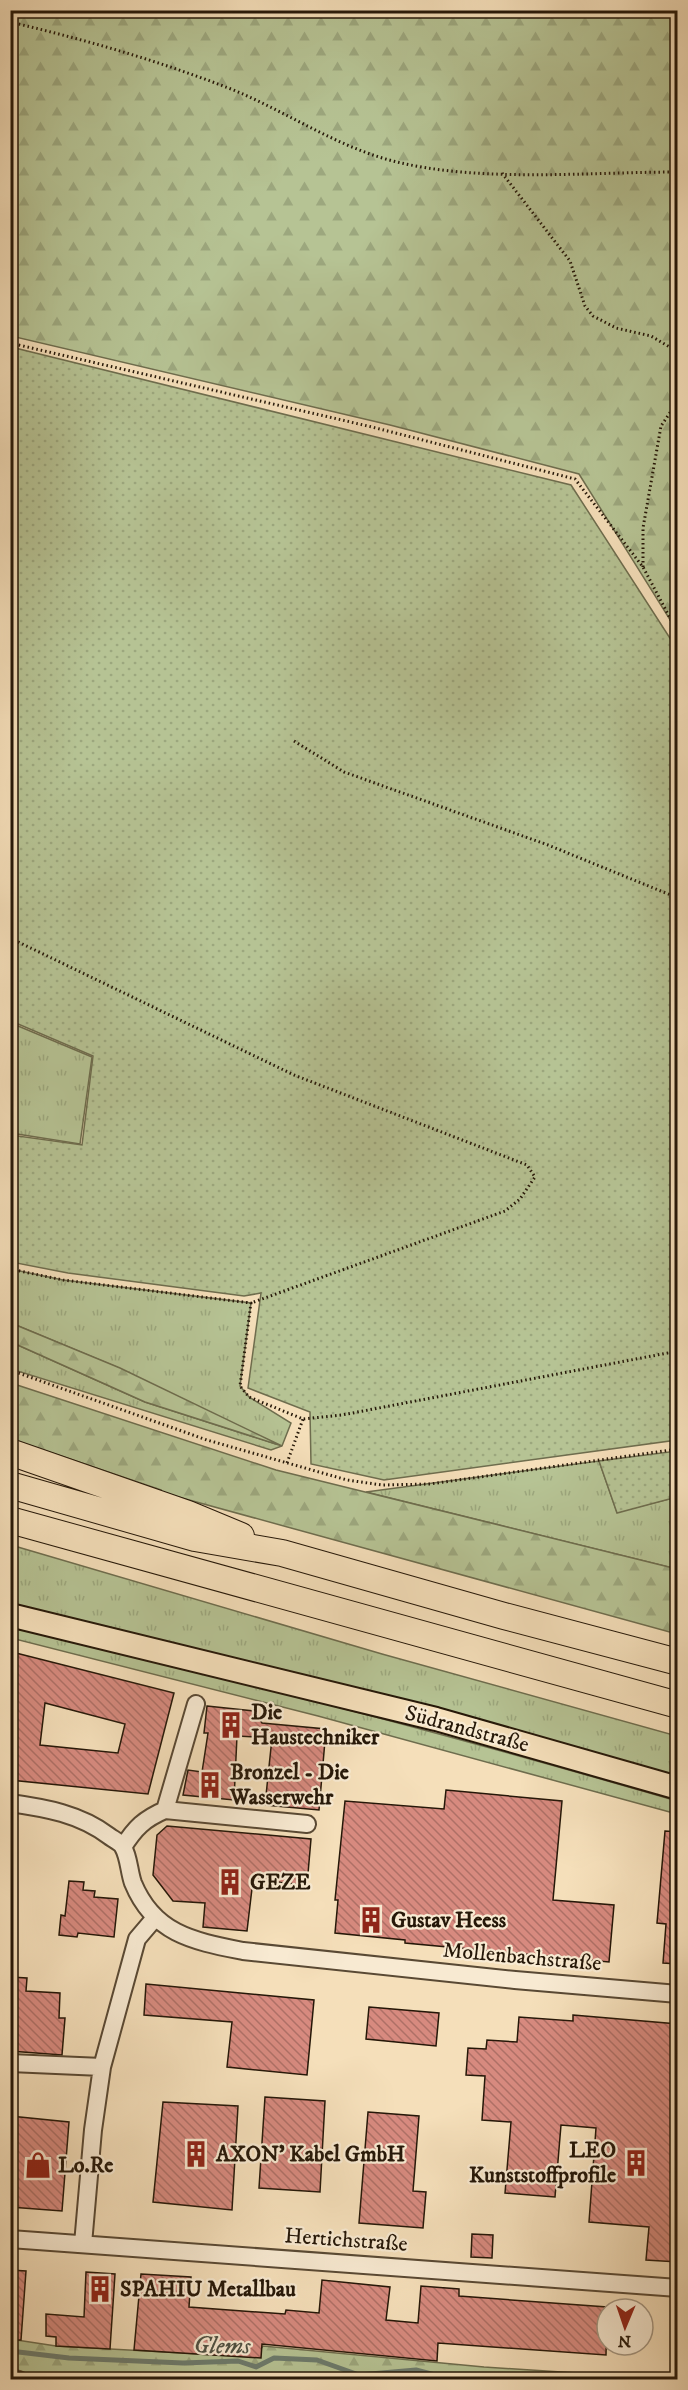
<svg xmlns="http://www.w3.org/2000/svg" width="688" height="2390" viewBox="0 0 688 2390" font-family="'IM FELL DW Pica',serif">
  <defs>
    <pattern id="grass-tufts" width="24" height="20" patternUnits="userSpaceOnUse" patternTransform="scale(1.5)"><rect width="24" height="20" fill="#b6c394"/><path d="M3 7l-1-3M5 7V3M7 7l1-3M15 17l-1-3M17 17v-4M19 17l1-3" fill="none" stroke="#9ca77e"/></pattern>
    <pattern id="forest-firs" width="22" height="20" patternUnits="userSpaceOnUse" patternTransform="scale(1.5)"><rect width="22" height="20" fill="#b6c394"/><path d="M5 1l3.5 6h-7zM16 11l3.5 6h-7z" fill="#9ca77e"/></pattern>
    <pattern id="garden-dots" width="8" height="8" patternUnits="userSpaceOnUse" patternTransform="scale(1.5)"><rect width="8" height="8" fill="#b6c394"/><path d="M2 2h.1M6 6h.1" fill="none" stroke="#9ca77e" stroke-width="1.8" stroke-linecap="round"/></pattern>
    <pattern id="building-back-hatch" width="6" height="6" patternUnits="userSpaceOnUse" patternTransform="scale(1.5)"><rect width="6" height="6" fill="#d78a7f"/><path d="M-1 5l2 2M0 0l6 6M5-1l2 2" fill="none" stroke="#ae7066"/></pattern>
  </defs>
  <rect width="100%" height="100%" fill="#f5dfba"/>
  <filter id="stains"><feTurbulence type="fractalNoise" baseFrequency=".00333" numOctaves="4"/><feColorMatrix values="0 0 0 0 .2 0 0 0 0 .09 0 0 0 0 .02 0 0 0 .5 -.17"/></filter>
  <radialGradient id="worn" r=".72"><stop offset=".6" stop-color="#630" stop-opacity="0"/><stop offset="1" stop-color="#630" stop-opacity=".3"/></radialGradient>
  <path fill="url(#grass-tufts)" stroke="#6e6d4e" stroke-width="1.5" d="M11 1023 92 1057 80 1144 11 1133Z
    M10 1269 63 1280 251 1303 240 1386 249 1397 291 1423 282 1446 271 1450 11 1369V1342L145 1402 276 1444 114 1366 11 1323Z
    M599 1461 617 1512 677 1497V1569L366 1492Z
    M11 1545 382 1654 677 1736V1782L11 1607Z
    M11 1627C235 1678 457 1737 677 1801V1814L318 1716 11 1638Z"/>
  <path fill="url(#forest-firs)" stroke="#6e6d4e" stroke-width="1.5" d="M11 10 677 11V631L579 474 390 425 11 336Z
    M11 1323 120 1368 282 1446 145 1402 11 1342Z
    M11 1383 276 1470 677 1569V1634L160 1492 161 1490 11 1439Z
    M10 2339 56 2346 255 2357 263 2346 484 2367 668 2379H14L11 2373Z"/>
  <path fill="url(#garden-dots)" stroke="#6e6d4e" stroke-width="1.5" d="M11 347 571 485 677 649V1440L384 1480 311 1464 310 1412 248 1388 261 1293 244 1296 68 1273 11 1262V1135L82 1145 93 1056 11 1021Z
    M677 1451V1497L617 1513 599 1461Z"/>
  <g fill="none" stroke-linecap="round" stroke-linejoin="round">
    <path stroke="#6c7b6d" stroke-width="5" d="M10 2351 69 2358 183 2363 238 2361 256 2367 274 2358 317 2360 359 2375 416 2370 450 2379 499 2375 534 2380"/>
  </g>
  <path fill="url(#building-back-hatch)" stroke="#251708" stroke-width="1.5" fill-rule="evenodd" d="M12 1652 174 1693 148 1794 10 1780ZM45 1703 125 1724 118 1753 40 1745Z
    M207 1706 254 1711 262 1723 326 1729 319 1810 265 1805 272 1738 237 1736 234 1800 183 1795 188 1770 202 1772 208 1733H204Z
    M446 1790 562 1801 553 1900 614 1905 609 1962 405 1943V1940L335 1933 338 1900H335L345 1801 444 1809Z
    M167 1826 311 1839 307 1885 253 1880 247 1931 203 1927 205 1903 173 1901 153 1875 157 1835Z
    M665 1831 678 1832V1964L663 1963 666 1924 657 1923Z
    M69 1881 84 1882 83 1890 95 1891 94 1897 118 1899 114 1937 78 1933 77 1937 59 1935 61 1915 65 1916Z
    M10 1977 27 1978 26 1991 60 1993 59 2018H65L62 2055 10 2051Z
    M146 1984 314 2000 307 2075 227 2067 232 2022 144 2015Z
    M369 2007 439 2013 436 2046 366 2039Z
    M573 2015 678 2024V2262L646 2260 649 2227 589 2222 596 2128 561 2125 555 2197 505 2193 511 2122 482 2120 485 2076 466 2075 468 2048 486 2049 487 2040 517 2042 519 2017 573 2021Z
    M265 2097 325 2101 320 2192 259 2188Z
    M163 2102 238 2106 232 2210 153 2202Z
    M368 2112 419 2116 413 2191 426 2192 423 2228 359 2223Z
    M10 2116 69 2122 62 2211 10 2207Z
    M472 2234 493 2235 492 2258 471 2257Z
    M10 2270 26 2271 21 2340H10Z
    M86 2272 115 2274 110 2349 56 2346V2337L46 2336V2314L84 2317Z
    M141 2274 191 2277 189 2307 285 2314 286 2310 319 2313 322 2280 390 2287 386 2320 418 2323 421 2286 459 2289V2296L607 2307 606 2355 438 2343 437 2361 262 2344 261 2358 134 2350Z"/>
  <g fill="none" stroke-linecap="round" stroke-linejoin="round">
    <defs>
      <path id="minor" d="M10 1803C46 1808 80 1814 109 1836 113 1839 121 1843 123 1847 129 1857 129 1872 133 1883 154 1934 193 1941 243 1951L515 1980 678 1994
        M165 1810 196 1704
        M123 1847C135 1828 144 1819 165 1810L307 1824
        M10 2063 102 2067
        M10 2239 678 2288
        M83 2244 93 2130 102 2067 137 1939 154 1919
        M10 2378 19 2380"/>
      <path id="major" d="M10 1615 436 1719 678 1788"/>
      <path id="highway" d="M10 1452 188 1514 241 1536
        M10 1485 195 1538 282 1553 504 1616 678 1662
        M10 1520 678 1705"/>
    </defs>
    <use href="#minor" stroke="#594934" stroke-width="20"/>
    <use href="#major" stroke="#251708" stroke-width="26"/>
    <use href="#highway" stroke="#251708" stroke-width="28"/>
    <path stroke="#251708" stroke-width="3" stroke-dasharray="1.5 3" stroke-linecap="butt" d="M10 22C87 40 163 62 236 91 288 113 338 147 393 161 479 183 588 172 678 172
      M502 173 570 261 585 306 593 316 616 328 651 336 678 352
      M10 343 372 427 575 479 643 567 678 633
      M643 567V528L661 426 678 401
      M294 741 344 772 548 845 678 898
      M10 938 294 1075 527 1165 535 1177 520 1199 505 1211 251 1303
      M10 1269 63 1280 251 1303 240 1386 249 1397 303 1419 342 1415 678 1351
      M10 1370 207 1440 347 1480 382 1485 430 1484 678 1449
      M287 1463 303 1419"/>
    <use href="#minor" stroke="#f8ead2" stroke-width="16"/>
    <use href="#major" stroke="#f5dfba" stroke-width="22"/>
    <use href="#highway" stroke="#f5dfba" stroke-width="26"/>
  </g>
  <defs>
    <symbol id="building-bare" viewBox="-9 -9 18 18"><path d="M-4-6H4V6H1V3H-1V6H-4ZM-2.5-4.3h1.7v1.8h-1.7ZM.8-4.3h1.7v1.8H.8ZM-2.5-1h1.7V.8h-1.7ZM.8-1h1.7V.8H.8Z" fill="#8f2418" stroke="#f8ead2" stroke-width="2.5" paint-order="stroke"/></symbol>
    <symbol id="shop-bare" viewBox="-9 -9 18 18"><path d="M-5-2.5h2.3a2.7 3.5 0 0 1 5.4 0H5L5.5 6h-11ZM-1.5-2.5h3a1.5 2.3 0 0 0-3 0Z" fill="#8f2418" stroke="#f8ead2" stroke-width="2.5" paint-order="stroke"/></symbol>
  </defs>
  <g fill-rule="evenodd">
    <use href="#building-bare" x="212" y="1706" width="38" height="38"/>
    <use href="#building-bare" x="191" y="1766" width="38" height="38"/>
    <use href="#building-bare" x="211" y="1863" width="38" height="38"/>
    <use href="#building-bare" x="352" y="1901" width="38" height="38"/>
    <use href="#building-bare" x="177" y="2135" width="38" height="38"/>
    <use href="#building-bare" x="617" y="2144" width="38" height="38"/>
    <use href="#shop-bare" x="19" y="2146" width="38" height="38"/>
    <use href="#building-bare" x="81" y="2270" width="38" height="38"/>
  </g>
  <g text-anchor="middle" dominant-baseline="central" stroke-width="4.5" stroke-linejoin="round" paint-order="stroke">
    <g font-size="22" font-weight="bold" fill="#251708" stroke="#f8ead2" text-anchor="start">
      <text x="251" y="1712">Die<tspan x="251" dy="25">Haustechniker</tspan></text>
      <text x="230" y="1772">Bronzel - Die<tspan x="230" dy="25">Wasserwehr</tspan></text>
      <text x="250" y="1882">GEZE</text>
      <text x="391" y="1920">Gustav Heess</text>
      <text x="616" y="2150" text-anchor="end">LEO<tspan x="616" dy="25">Kunststoffprofile</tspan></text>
      <text x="216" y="2154">AXON’ Kabel GmbH</text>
      <text x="58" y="2165">Lo.Re</text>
      <text x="120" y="2289">SPAHIU Metallbau</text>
    </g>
    <g font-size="22" fill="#251708" stroke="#f8ead2">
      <text transform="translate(467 1729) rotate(15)">Südrandstraße</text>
      <text transform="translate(522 1957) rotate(5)">Mollenbachstraße</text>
      <text transform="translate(346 2240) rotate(4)">Hertichstraße</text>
    </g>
    <g font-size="24" font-style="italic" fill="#4f5143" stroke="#f8ead2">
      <text transform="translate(222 2346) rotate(1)">Glems</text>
    </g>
  </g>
  <rect width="688" height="2390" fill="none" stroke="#f5dfba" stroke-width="36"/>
  <rect x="12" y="12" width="664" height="2366" fill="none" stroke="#251708" stroke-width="3"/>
  <rect x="18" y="18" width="652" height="2354" fill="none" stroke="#251708" stroke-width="1.5"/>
  <g transform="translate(625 2327) rotate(182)"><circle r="28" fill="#f8ead2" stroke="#a49681" stroke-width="1.5"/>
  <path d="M0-4.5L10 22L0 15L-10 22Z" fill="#8f2418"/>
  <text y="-9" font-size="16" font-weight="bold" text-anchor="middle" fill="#251708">N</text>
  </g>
  <rect width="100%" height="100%" filter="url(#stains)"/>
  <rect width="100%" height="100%" fill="url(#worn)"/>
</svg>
